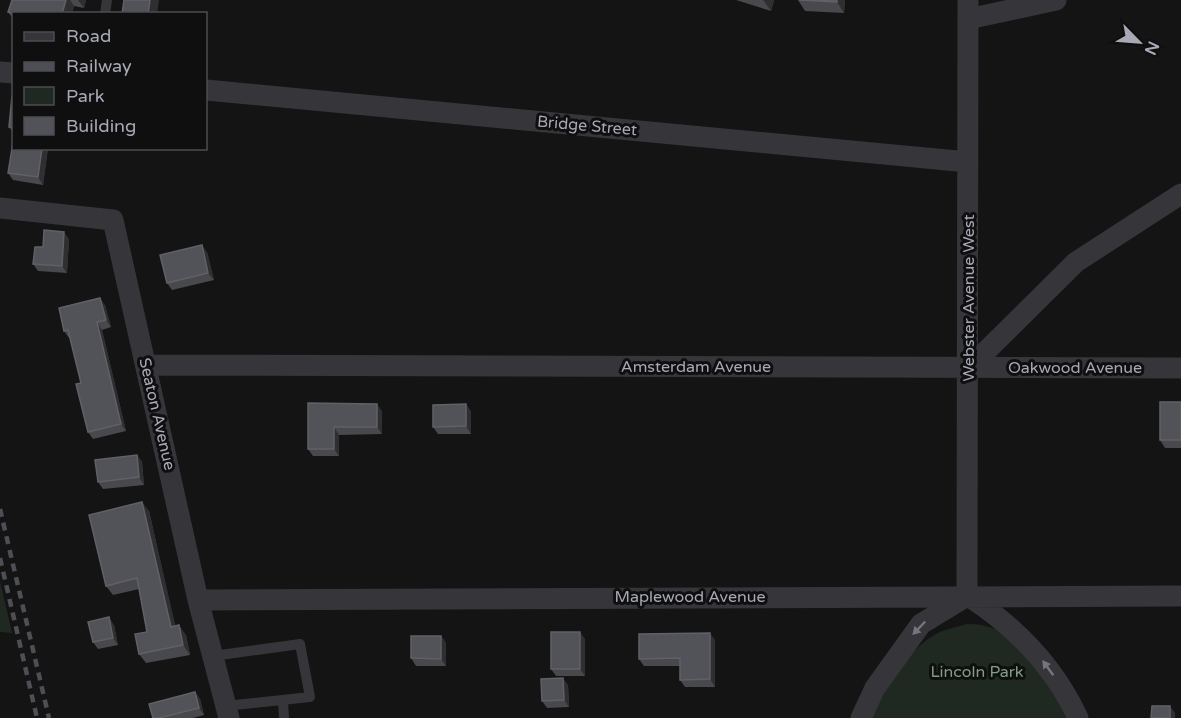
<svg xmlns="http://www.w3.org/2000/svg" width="1181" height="718" viewBox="0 0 1181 718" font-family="'Varela Round',sans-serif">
  <rect width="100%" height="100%" fill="#141415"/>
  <path fill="#202822" d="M0 581 12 633 0 632Z
    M967 624C1019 623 1050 674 1066 718H872C885 689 907 650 936 634 945 629 957 627 967 624Z"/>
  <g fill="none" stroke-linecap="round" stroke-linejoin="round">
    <path stroke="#35353a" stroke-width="10" d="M105 14 107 0
      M213 656 300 644 310 697 225 706
      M283 700 284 718"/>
    <path stroke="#35353a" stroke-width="21" d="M968 19 1056 0
      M0 72 14 73
      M206 90 968 162
      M0 208 113 220 198 600 229 718
      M146 365 1181 368
      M969 368 1076 262 1181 194
      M967 596 968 0
      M968 596C1016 627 1054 666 1078 718
      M198 600 1181 596
      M861 718 875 688 921 624 967 596"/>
    <path stroke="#4e4f55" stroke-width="4.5" stroke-dasharray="8 6" stroke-linecap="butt" d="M0 509 49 718
      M0 558 37 718"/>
  </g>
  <path fill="#48484d" d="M12 0H86L84 8 74 6 72 14H14V20L8 12Z
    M736 0H774L771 11Z
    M798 0H845L844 13 805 11Z
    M14 96V134L9 127Z
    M48 148 43 185 13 180 8 173Z
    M69 239 67 273 38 271 33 264 43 247Z
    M207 252 214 280 172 290 167 283Z
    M105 305 111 327 102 330 126 431 93 439 88 432 81 383 70 338H69L64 331Z
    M1181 402V448H1165L1160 440Z
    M308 403 382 411V434L339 435V456H313L308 449Z
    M466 404 471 412V434H438L433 427Z
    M137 455 142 462 144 485 103 489 98 482Z
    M149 511 175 626 186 635 190 655 146 663 139 654 147 632 139 589 113 595 106 586Z
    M114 625 118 645 98 649 93 642Z
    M441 636 446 643V666H416L411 658Z
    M585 639V676H556L551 669Z
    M715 640V687H685L680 680V666H644L639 659Z
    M568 685 569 707 547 708 542 701Z
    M195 692 200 699 204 715 193 718H153Z"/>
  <path fill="#2f2f32" d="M66 0H70L74 6 72 14H62Z
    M78 0H86L84 8Z
    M150 0H159L157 14H148Z
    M763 0H774L771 11Z
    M837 0H845L844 13 837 2Z
    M42 148H48L43 185 38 177Z
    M64 232 69 239 67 273 62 266Z
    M202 245 207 252 214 280 208 273Z
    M100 298 105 305 111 327 106 320Z
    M97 322 102 330 126 431 121 424Z
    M377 404 382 411V434L377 427Z
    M466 404 471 412V434L466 426Z
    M334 427 339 435V456L334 449Z
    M137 455 142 462 144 485 139 477Z
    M142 502 149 511 178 637 171 627Z
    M109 617 114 625 118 645 113 638Z
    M179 625 186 635 190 655 183 645Z
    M580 632 585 639V676L580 669Z
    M710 633 715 640V687L710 679Z
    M441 636 446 643V666L441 659Z
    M563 678 568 685 569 707 564 700Z
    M195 692 200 699 204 715 199 708Z
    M1170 706 1175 713V718H1170Z"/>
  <path fill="#525358" stroke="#606067" stroke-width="1.5" d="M12 0H66L62 14H14L8 12Z
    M124 0H150L148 14H122Z
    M799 0H837V2Z
    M12 96H14V128L9 127Z
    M14 136V148H42L38 177 8 173Z
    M44 230 64 232 62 266 33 264 35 247H43Z
    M202 245 208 273 167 283 160 255Z
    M100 298 106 320 97 322 121 424 88 432 76 384 81 383 68 330 64 331 59 308Z
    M1160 402H1181V440H1160Z
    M308 403 377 404V427H334V449H308Z
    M466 404V426L433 427V405Z
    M137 455 139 477 98 482 95 460Z
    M142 502 171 627 179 625 183 645 139 654 135 634 147 632 137 578 106 586 89 515Z
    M109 617 113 638 93 642 88 622Z
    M551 632H580V669H551Z
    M710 633V679L680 680V658L639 659V634Z
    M411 636H441V659L411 658Z
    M563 678 564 700 542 701 541 679Z
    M195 692 199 708 159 718H153L149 704Z
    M1152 706H1170V718H1151Z"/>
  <defs><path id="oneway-solid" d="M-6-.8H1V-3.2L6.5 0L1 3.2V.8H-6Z" transform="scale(1.5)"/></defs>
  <g fill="#74757e">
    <use href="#oneway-solid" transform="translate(919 628) rotate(134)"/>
    <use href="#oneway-solid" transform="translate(1048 668) rotate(-126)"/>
  </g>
  <g text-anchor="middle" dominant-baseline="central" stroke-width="6" stroke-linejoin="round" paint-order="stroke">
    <g font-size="16" fill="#a7a9b5" stroke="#0f0f10">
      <text transform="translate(587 126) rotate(5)">Bridge Street</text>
      <text transform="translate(969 298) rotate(-90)">Webster Avenue West</text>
      <text x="696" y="367">Amsterdam Avenue</text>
      <text x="1075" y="368">Oakwood Avenue</text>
      <text transform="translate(157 414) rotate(77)">Seaton Avenue</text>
      <text x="690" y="597">Maplewood Avenue</text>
    </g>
    <g font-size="16" fill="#7f9e85" stroke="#0f0f10">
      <text x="977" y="672">Lincoln Park</text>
    </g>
  </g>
  <rect x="12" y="12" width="195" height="138" fill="#0f0f10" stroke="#4c4d52" stroke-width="1.5"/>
  <rect x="24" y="32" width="30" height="9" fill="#35353a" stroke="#4c4d52" stroke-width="1.5"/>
  <text x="66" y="42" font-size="18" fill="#a7a9b5">Road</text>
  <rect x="24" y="62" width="30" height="9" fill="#4e4f55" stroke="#4c4d52" stroke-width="1.5"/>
  <text x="66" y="72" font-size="18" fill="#a7a9b5">Railway</text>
  <rect x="24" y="87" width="30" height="18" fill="#202822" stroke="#4c4d52" stroke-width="1.5"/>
  <text x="66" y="102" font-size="18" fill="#a7a9b5">Park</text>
  <rect x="24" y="117" width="30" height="18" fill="#525358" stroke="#4c4d52" stroke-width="1.5"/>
  <text x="66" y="132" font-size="18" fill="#a7a9b5">Building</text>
  <g transform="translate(1139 42) rotate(115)" stroke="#0f0f10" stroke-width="4.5" paint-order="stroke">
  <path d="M0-4.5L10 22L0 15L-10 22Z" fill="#a7a9b5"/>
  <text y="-9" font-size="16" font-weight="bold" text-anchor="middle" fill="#a7a9b5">N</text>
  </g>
</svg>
